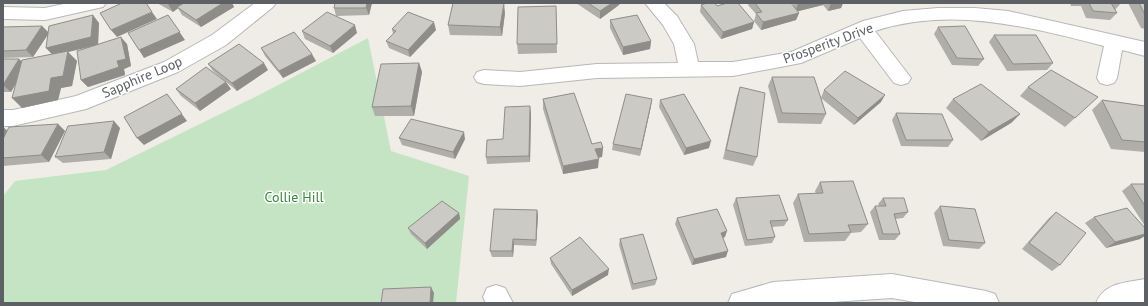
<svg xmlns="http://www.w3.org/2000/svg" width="1148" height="306" viewBox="0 0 1148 306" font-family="'PT Sans',sans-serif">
  <rect width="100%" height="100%" fill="#efede6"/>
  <path fill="#c4e4c4" d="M368 38 391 151 469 176 456 303H3V196L15 181 106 170 261 94Z"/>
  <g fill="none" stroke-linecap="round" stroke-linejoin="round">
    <defs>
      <path id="minor" d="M68 3H106L103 7 45 20 3 19V7L45 8Z
        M255 3H276L273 7 226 45 178 72 86 109 13 126H3V110H13L76 96 164 62 212 35Z
        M645 3H664L677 16 694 44 698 62H733L791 52 863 21 903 11 938 8H975L1008 11 1145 42V56L1122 50 1117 78 1114 83 1107 85 1100 83 1097 78 1104 46C1029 27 951 6 875 31L911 78 908 83 901 85 894 83 860 38 801 63 733 76 597 78 520 86 484 84 477 82 474 77 477 72 484 70 520 72 597 64 678 63 674 44 663 25Z
        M892 274 986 291 995 294 999 303H920L892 298 817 303H728L732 294 773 282Z
        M1145 279V303H1096C1105 282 1125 283 1145 279Z
        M496 285 505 288 513 303H486L483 297 487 288Z"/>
    </defs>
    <use href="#minor" stroke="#b6b8bb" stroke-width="2"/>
    <use href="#minor" fill="#fff" fill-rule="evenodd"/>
  </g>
  <path fill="#afaea9" d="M157 3H232L234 7 201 27 182 15 178 8 173 12Z
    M372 3 369 15 336 16 334 8Z
    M576 3H620L619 5 600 19Z
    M749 3H791L793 6 794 3H843L841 8 828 11 823 5 798 11 799 13 796 20 761 30 754 21 756 14 748 5Z
    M1070 3H1121L1115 10 1117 13 1110 20 1086 18 1081 6H1071Z
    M1128 3H1145V29L1141 28Z
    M701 5 717 6 754 22 752 29 721 39 700 12Z
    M556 6 557 53 518 54 517 44Z
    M505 13 502 36 450 35 448 25Z
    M610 20 651 41 650 49 623 55 610 28Z
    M99 23 98 44H127L131 66 124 69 125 75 88 87 81 80 94 45 68 52 77 61 72 86 61 88 58 100 22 108 16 83 11 92H3V59H19L22 61 52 54 46 48 48 34 33 57 3 58V27L42 26 48 32Z
    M938 27 984 59 978 66 952 65 934 34Z
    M392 29 436 30 410 57 389 48 386 41 393 34Z
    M302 31 357 33 333 53 305 39Z
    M994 35 1053 63 1047 70 1007 71 989 42Z
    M261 48 316 61 283 78 265 56Z
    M419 63 422 72 414 116H375L372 107Z
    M208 64 268 70 237 91 213 71Z
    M772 77 821 98 824 90 881 102 854 125 821 98 826 114 821 124 778 123 768 86Z
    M740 87 757 157 753 166 723 159 737 96Z
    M1028 87 1088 106 1065 127 1020 96Z
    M176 89H231L200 111 181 96Z
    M543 99 592 144 603 148 602 157 598 158V168L563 174 543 109Z
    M953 99 1020 114 1011 123 981 141 946 108Z
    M660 100 709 148 684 155 659 107Z
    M1102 100 1145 106V152L1111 149 1092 110Z
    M651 106 640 156 612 150 613 144Z
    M531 113 530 162 487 164 486 157Z
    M896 113 953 140 948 147 901 146 892 120Z
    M58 124 65 131 49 162 3 166V127L7 131Z
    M120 128 111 159 63 163 55 157Z
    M399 138 465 139 455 159 402 145Z
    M820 182 868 224 861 232 851 233 845 241 804 242 793 203 798 194H816L815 191Z
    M1131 184H1145V226L1122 191Z
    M736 198 788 220 784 226 772 227 775 237 772 243 745 246 733 205Z
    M883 198 908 212 903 218 895 219 900 234 895 240H879L870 212 875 206H879L878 204Z
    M940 206 985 243 979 249 943 246 934 213Z
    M537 210 538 216 536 246 514 245 513 257H492L490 251Z
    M1056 212 1060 265 1052 271 1022 249 1048 219Z
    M459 213 460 219 427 249 411 234 408 228Z
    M1094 217 1140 239 1106 248 1085 223Z
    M677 218 725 237 723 238 726 257 692 265 675 224Z
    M620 239 657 279 655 285 632 290 619 245Z
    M550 258 608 275 572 296 551 264Z"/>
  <path fill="#8f8d89" d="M169 3H185L173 12 168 4Z
    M223 3H232L234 7 201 27 196 20Z
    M367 3H372L369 15 366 8Z
    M504 3 505 13 502 36 500 27Z
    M612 3H620L619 5 600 19V11Z
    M804 3H824L823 5 795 12 798 4Z
    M831 3H843L841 8 828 11Z
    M152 12 157 19 117 37 111 30Z
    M799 13 796 20 761 30 763 22Z
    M93 15 99 23 98 45 68 52 77 61 72 86 61 88 58 100 22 108 12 98 53 55 46 48Z
    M168 15 185 40 144 58 139 50Z
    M434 22 436 30 410 57 408 50Z
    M754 22 752 29 721 39 723 32Z
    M355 25 357 33 333 53 330 46Z
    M42 26 49 33 33 57 26 50Z
    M121 37 127 44 131 66 124 69 125 75 88 87 81 80 117 61Z
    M651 41 650 49 623 55V47Z
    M312 54 316 61 283 78 279 71Z
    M19 59 26 66 11 92 3 85Z
    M264 63 268 70 237 91 232 83Z
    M419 63 422 72 414 116 411 106Z
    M226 82 231 89 200 111 195 103Z
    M167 94 187 121 144 145 137 138Z
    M885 95 881 102 854 125 858 118Z
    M652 99 651 106 640 156 641 149Z
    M530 106 531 113 530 162 529 156Z
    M1020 114 1011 123 981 141 989 132Z
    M114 121 120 128 111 159 104 152Z
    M58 124 65 131 49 162 41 155Z
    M3 127 11 134 3 146Z
    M464 132 465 139 455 159 453 152Z
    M711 141 709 148 684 155 686 148Z
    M603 148 602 157 595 158V149Z
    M599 159 598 168 563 174V166Z
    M537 210 538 216 536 246V240Z
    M459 213 460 219 427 249 425 243Z
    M727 231 725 237 718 239 721 233Z
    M1145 234V236L1140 239 1106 248 1115 242Z
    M513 239 514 245 513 257 512 251Z
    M728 251 726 257 692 265 694 259Z
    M609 269 608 275 572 296V290Z
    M431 287 434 293 433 303H430Z"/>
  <path fill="#cccac4" stroke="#8f8d89" d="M122 3H146L152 12 111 30 100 13Z
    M184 3H223L196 20 177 7Z
    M335 3H367L366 8H334Z
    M453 3H504L500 27 448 25Z
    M588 3H612L600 11Z
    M707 3H715L717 6 727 3H738L754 22 723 32 701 5Z
    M755 3H791L799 13 763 22 756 13 762 12Z
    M797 3H804L798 4Z
    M1089 3H1111L1117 13 1093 11Z
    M1139 3H1145V15Z
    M556 6 557 44H517L518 7Z
    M327 12 355 25 330 46 302 31Z
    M408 12 434 22 408 50 386 41 396 31 392 29Z
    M93 15 91 37 46 48 49 26Z
    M168 15 180 32 139 50 128 33Z
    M637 15 651 41 623 47 610 20Z
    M42 26 26 50 3 51V27Z
    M965 26 984 59 957 58 938 27Z
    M294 32 312 54 279 71 261 48Z
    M994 35H1036L1053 63 1013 64Z
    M121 37 126 59 117 61 119 67 81 80 77 51Z
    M239 44 264 63 232 83 208 64Z
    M68 51 63 76 51 78 49 91 12 98 22 60Z
    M3 59H19L3 85Z
    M419 63 411 106 372 107 381 64Z
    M206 67 226 82 195 103 176 89Z
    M1051 70 1098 97 1075 118 1028 87Z
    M845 71 885 95 858 118 824 90Z
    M772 77H814L826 114 782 113Z
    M981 84 1020 114 989 132 953 99Z
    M740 87 765 93 757 157 726 150Z
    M574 93 592 144 601 142 603 148 595 149 599 159 563 166 543 99Z
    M167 94 182 114 137 138 124 117Z
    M626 94 652 99 641 149 613 144Z
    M684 94 711 141 686 148 660 100Z
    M1102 100 1145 106V142L1122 140Z
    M530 106 529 156 486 157 487 140 503 139 505 107Z
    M896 113 942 114 953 140H906Z
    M411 119 464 132 453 152 399 138Z
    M114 121 104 152 55 157 68 126Z
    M58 124 41 155 3 158V139L9 127Z
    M853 181 868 224 848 225 851 232 809 234 798 194 823 193 820 182Z
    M1131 184H1145V206Z
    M779 195 788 220 770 221 775 237 747 240 736 198Z
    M883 198H904L908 212 894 214 900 234H883L875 206H886Z
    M442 201 459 213 425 243 408 228Z
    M940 206 975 209 985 243 949 240Z
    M1127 208 1145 228V234L1115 242 1094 217Z
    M494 209 537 210 536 240 513 239 512 251H490Z
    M717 209 727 231 721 233 728 251 694 259 677 218Z
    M1056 212 1086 233 1060 265 1029 243Z
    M643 234 657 279 633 284 620 239Z
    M580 237 609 269 572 290 550 258Z
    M431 287 430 303H381L383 289Z"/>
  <g text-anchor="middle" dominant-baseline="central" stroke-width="3" stroke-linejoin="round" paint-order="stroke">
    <g font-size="14" fill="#5d6165" stroke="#fff">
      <text transform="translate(828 43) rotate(-20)">Prosperity Drive</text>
      <text transform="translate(142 77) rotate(-23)">Sapphire Loop</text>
    </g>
    <g font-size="14" fill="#3c8540" stroke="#fff">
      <text x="294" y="197">Collie Hill</text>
    </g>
  </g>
  <rect width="1148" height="306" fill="none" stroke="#5d6165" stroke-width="8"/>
</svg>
